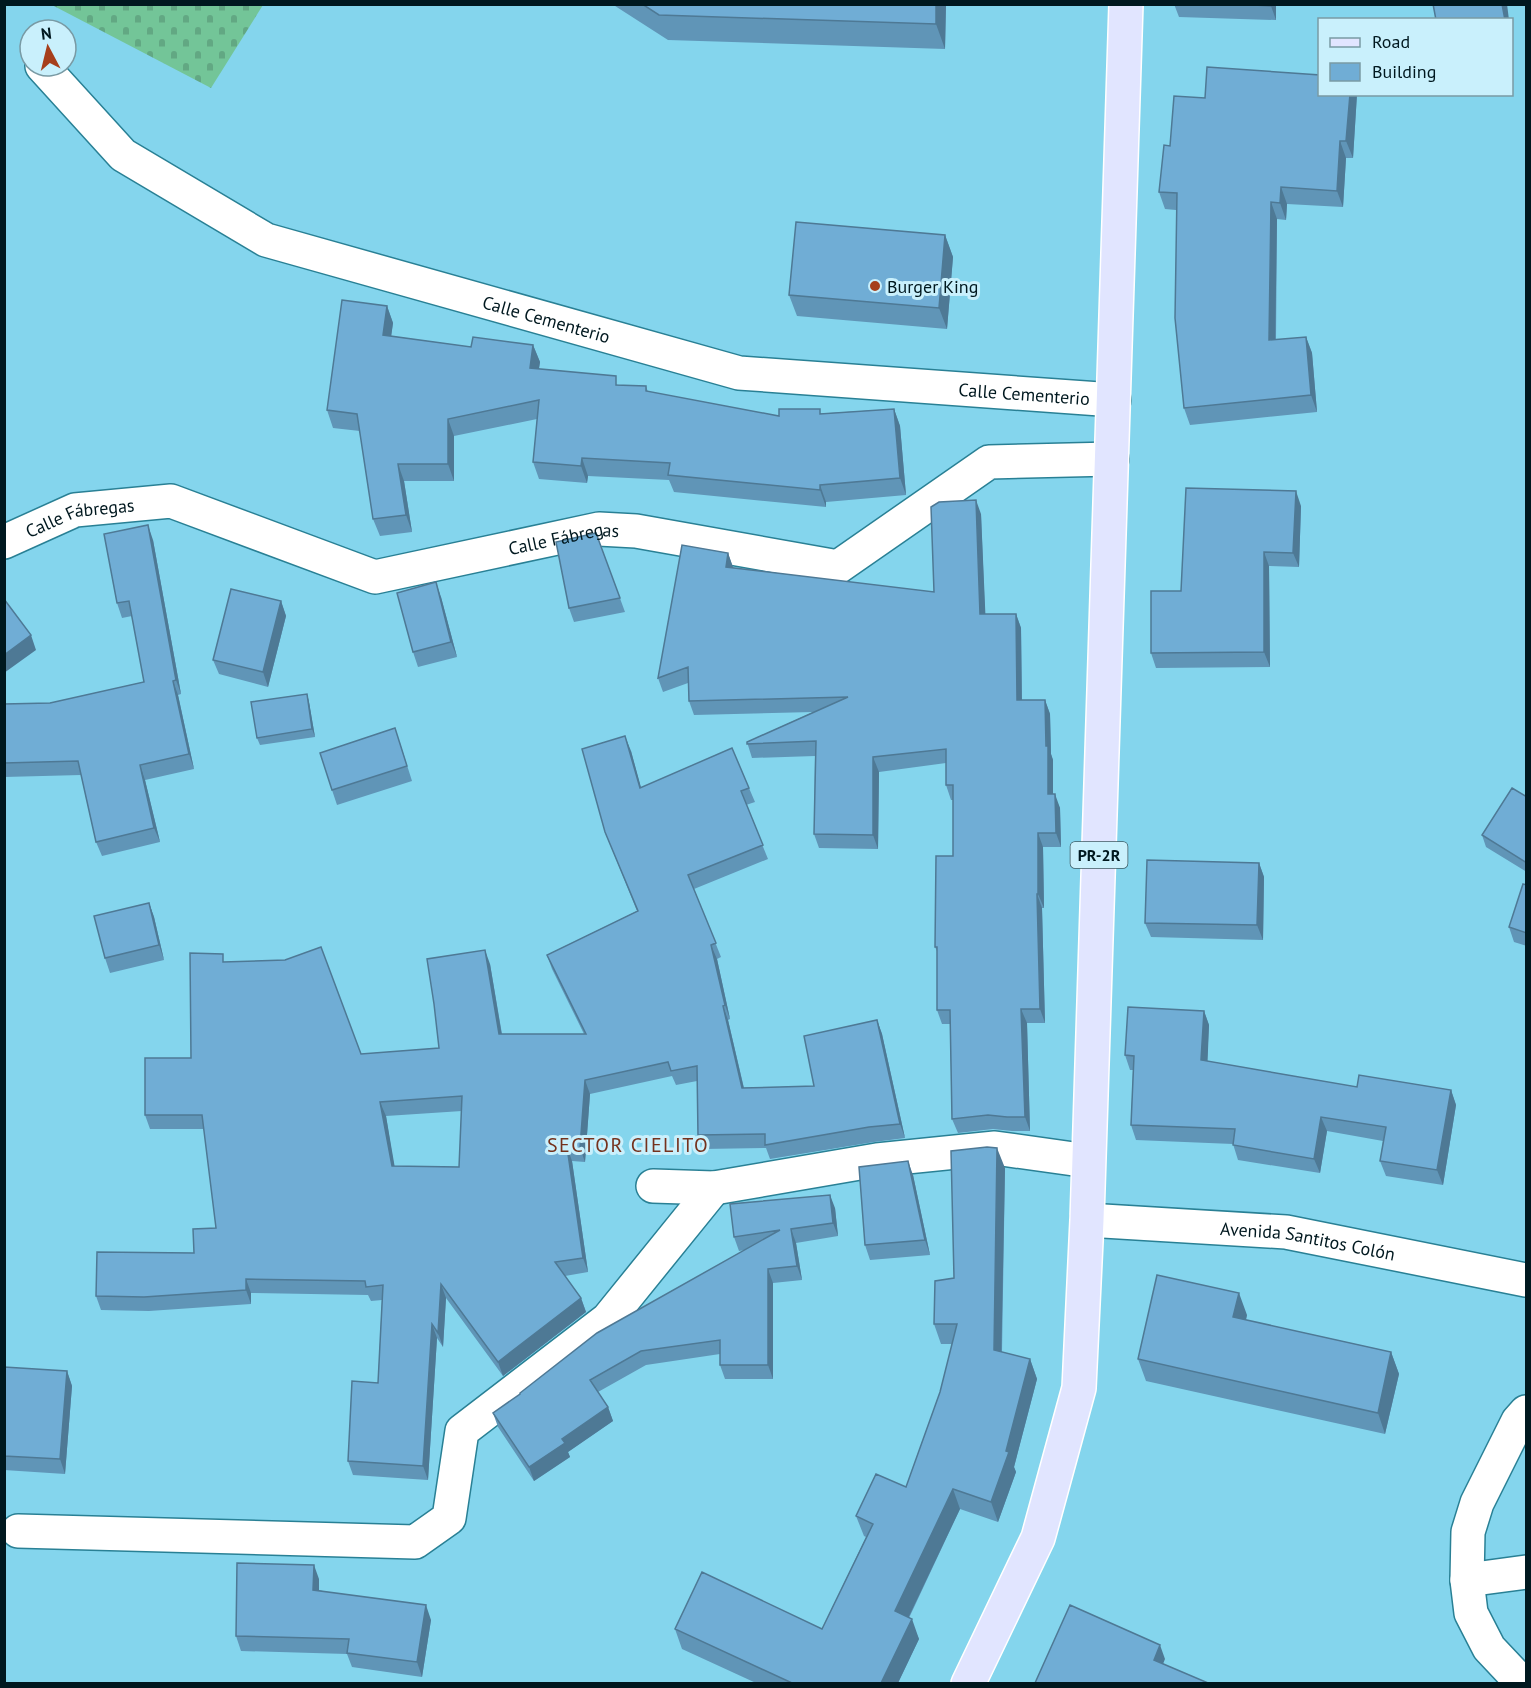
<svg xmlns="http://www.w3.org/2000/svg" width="1531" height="1688" viewBox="0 0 1531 1688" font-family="'PT Sans',sans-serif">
  <defs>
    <pattern id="cemetery-stones" width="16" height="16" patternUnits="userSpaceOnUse" patternTransform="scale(1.5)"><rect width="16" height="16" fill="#73c598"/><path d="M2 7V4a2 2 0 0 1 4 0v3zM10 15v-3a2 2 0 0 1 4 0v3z" fill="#62a883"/></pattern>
  </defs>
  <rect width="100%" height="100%" fill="#84d5ed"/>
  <path fill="url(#cemetery-stones)" d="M52 5H263L211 88Z"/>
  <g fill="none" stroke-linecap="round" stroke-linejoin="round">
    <defs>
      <g id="minor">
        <path id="s1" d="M42 66 123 155 266 240 739 373 1114 400"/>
        <path id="s2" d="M4 542 75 510 171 501 375 577 599 529 636 531 838 567 989 462 1112 459"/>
        <path d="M653 1186 714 1188 877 1160 995 1148 1088 1161"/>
        <path id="s3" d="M1087 1220 1286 1232 1526 1280"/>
        <path d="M18 1531 415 1542 449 1518 462 1431 608 1319 714 1188"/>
        <path d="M1467 1580 1526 1572"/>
        <path d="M1523 1684 1489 1648 1471 1613 1467 1580 1468 1532 1477 1503 1518 1421 1526 1412"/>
      </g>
      <path id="major" d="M968 1684 1038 1538 1079 1388 1087 1220 1126 4"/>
    </defs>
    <use href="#minor" stroke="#298095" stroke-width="36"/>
    <use href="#major" stroke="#fff" stroke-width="36"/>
    <use href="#minor" stroke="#fff" stroke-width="33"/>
    <use href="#major" stroke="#e1e5ff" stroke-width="33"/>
  </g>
  <path fill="#6095b7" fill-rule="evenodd" d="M612 4H946L945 49 668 40Z
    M1174 4H1276V20L1179 17Z
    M1320 94H1357L1353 158H1346L1343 207 1287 204 1286 220 1277 219 1276 340 1306 337 1312 353 1317 412 1190 425 1184 408 1176 210 1165 209 1159 192 1170 146 1205 98Z
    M945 235 953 257 947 329 797 316 789 295Z
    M387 306 393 323 391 336 471 347 533 345 540 362 539 369 619 385 646 386 648 392 779 416 894 409 900 426 906 495 826 502V507L674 492 669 480 588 476 587 483 539 479 533 462 537 419 454 436V481H404L412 532 380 536 373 519 360 431 333 428 327 410Z
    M1301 506 1299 567 1269 566 1270 667 1156 668 1151 653 1181 591Z
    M981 514 985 614H1016L1021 628 1022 700H1045L1050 714 1051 754 1053 760V794L1060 808 1061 847H1043L1044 908H1042L1045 1023H1027L1030 1131H1012L993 1129 958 1133 952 1119 950 1024H942L937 1010V951L935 947 953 856V800H951L946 785V763L879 772 878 849 819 848 814 834 815 756 752 758 747 742 813 712 694 715 689 701 688 683 663 692 658 678 728 553 733 568 934 592Z
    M596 533 625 612 574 622 569 608Z
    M153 540 181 694 178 695 194 769 145 780 160 842 102 856 96 842 81 775 4 777V704L50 703 144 682 132 616 122 618 117 603Z
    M441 597 457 657 418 667 413 652Z
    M281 601 286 616 268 687 219 674 213 660Z
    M307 694 309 702 315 737 260 745 257 738Z
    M400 743 412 781 337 805 332 790Z
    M631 751 641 788H749L755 802 746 805 768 859 694 889 721 957 717 959 730 1019 728 1020 744 1088 814 1086 877 1020 882 1034 905 1138 874 1142 770 1159 766 1148 703 1149 698 1135 697 1081 676 1085 672 1076 590 1094 585 1162 572 1161 588 1272 565 1276 581 1298 586 1312 503 1376 446 1298 443 1347 437 1338 428 1480 353 1475 348 1461 378 1383 382 1300 371 1301 368 1295 251 1293V1304L149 1311 101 1310 96 1296 194 1253 216 1228 204 1129H150L145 1115 191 1058 226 962 361 1054 439 1048 490 964 502 1034H584L552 969 547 955 637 911 605 832ZM462 1111 459 1167 394 1166 386 1116Z
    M1527 797V872L1486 847 1482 835Z
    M1259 863 1264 877 1263 940 1151 937 1145 923Z
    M1527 885V946L1514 942 1509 927Z
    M149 903 154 917 164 960 110 973 105 958Z
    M1204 1011 1209 1025 1207 1061 1357 1087 1451 1090 1456 1105 1443 1185 1386 1176 1380 1161 1383 1141 1327 1131 1320 1173 1238 1160 1233 1144 1136 1140 1131 1125 1133 1070H1130L1125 1055Z
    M1005 1168 1002 1352 1030 1359 1037 1379 1014 1467 1016 1472 998 1522 960 1509 909 1618 919 1639 898 1683H756L682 1649 675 1629H822L866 1537 864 1536 856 1516 906 1487 940 1392 952 1344H941L934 1324 954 1278Z
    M913 1175 930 1255 870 1260 865 1245Z
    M835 1208 838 1236 796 1243 802 1280 773 1283V1379H725L720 1365V1354L646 1365 598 1392 608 1407 613 1421 568 1452 570 1457 534 1481 498 1427 493 1413 745 1250 739 1251 734 1237Z
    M1247 1315 1246 1320 1391 1352 1399 1374 1385 1434 1146 1381 1138 1359Z
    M4 1367 67 1371 72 1386 65 1474 4 1470Z
    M319 1579V1590L431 1620 422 1677 352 1667 347 1654 241 1651 236 1636Z"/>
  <path fill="#4e7995" d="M936 4H946L945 49 936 24Z
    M1271 4H1276V20L1271 6Z
    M1502 4H1507L1509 20H1505Z
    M1350 94H1357L1353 158 1346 141Z
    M1340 141 1346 158 1343 207 1337 191Z
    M1281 187 1287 204 1286 220 1280 203Z
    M1271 202 1277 219 1275 357 1269 340Z
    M945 235 953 257 947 329 939 308Z
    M387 306 393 323 389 352 383 335Z
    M1306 337 1312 353 1317 412 1311 395Z
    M533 345 540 362 536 385 530 368Z
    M894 409 900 426 906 495 900 478Z
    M448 419 454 436V481L448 464Z
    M582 458 588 476 587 483 581 466Z
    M398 464 404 481 412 532 406 515Z
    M820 485 826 502V507L820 490Z
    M1296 491 1301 506 1299 567 1293 553Z
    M976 500 981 514 986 628 980 614Z
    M148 525 153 540 181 694 176 680Z
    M1264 552 1269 566 1270 667 1264 652Z
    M728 553 733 567 731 582 726 567Z
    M436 582 441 597 457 657 451 642Z
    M281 601 286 616 268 687 263 672Z
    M1016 614 1021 628 1022 714 1017 700Z
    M31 635 36 650 4 673V655Z
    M173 681 178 695 194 769 189 754Z
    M307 694 309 702 315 737 312 729Z
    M1045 700 1050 714 1051 754 1053 760V808L1048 794Z
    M625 736 631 751 645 802 640 788Z
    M873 757 879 772 878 849 873 835Z
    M140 765 145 780 160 842 154 828Z
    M1055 794 1060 808 1061 847 1056 833Z
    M1038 833 1043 847 1044 908 1038 894Z
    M1259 863 1264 877 1263 940 1257 925Z
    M1037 894 1042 908 1045 1023 1040 1009Z
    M149 903 154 917 164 960 159 945Z
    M711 945 717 959 730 1019 725 1005Z
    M485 950 490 964 504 1048 499 1034Z
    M723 1006 728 1020 747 1102 742 1088Z
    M1021 1009 1027 1023 1030 1131 1025 1117Z
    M1204 1011 1209 1025 1207 1075 1201 1060Z
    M877 1020 882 1034 905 1138 900 1124Z
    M585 1080 590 1094 585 1162 580 1148Z
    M1451 1090 1456 1105 1443 1185 1437 1170Z
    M380 1102 386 1116 397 1180 392 1166Z
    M1321 1117 1327 1131 1320 1173 1314 1159Z
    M567 1147 572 1161 588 1272 583 1258Z
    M997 1148 1005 1168 1001 1370 994 1350Z
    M908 1161 913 1175 930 1255 925 1240Z
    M830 1195 835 1208 838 1236 833 1223Z
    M791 1229 796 1243 802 1280 797 1266Z
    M768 1269 773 1283V1379L768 1365Z
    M246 1279 251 1293V1304L246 1290Z
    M441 1284 446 1298 443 1347 438 1333Z
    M1239 1293 1247 1315 1241 1339 1233 1317Z
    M581 1298 586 1312 503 1376 498 1362Z
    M432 1324 437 1338 428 1480 423 1466Z
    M1391 1352 1399 1374 1385 1434 1378 1413Z
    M1030 1359 1037 1379 1014 1467 1016 1472 998 1522 991 1502 1006 1451Z
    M67 1371 72 1386 65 1474 60 1459Z
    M608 1407 613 1421 568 1452 570 1457 534 1481 529 1467 562 1439Z
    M953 1489 960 1509 902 1631 895 1611Z
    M314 1565 319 1579V1604L313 1590Z
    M426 1605 431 1620 422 1677 417 1662Z
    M912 1619 919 1639 898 1683H881Z
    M1160 1645 1165 1659 1159 1674 1154 1660Z"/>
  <path fill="#70add5" stroke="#4e7995" stroke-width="1.5" fill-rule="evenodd" d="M642 4H936V24L659 15Z
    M1235 4H1271V6Z
    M1433 4H1502L1505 20H1436Z
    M1207 67 1320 75V94H1350L1346 141H1340L1337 191 1281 187 1280 203 1271 202 1269 340 1306 337 1311 395 1184 408 1175 318 1177 193 1159 192 1164 145 1170 146 1174 96 1205 98Z
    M796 222 945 235 939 308 789 295Z
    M342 300 387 306 383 335 471 347 473 337 533 345 530 368 616 376V385L646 386V391L779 416V409H820V414L894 409 900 478 820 485V490L668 475 670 463 582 458 581 466 533 462 539 400 448 419V464H398L406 515 373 519 357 414 327 410Z
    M1186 488 1296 491 1293 553 1264 552V652L1151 653V591H1181Z
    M976 500 980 614H1016L1017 700H1045L1046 746H1048V794H1055L1056 833H1038V894H1037L1040 1009H1021L1025 1117H1007L988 1115 952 1119 950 1010H937V947H935L936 856H953V785H946V749L873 757V835L814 834 816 741 747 744V742L848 697 689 701 688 667 658 678 682 545 728 553 726 567 934 592 931 507 939 502Z
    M148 525 176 680 173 681 189 754 140 765 154 828 96 842 78 761 4 763V704L50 703 144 682 129 601 117 603 104 534Z
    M596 533 620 598 569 608 556 542Z
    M436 582 451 642 413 652 397 593Z
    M231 589 281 601 263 672 213 660Z
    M4 599 31 635 4 655Z
    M307 694 312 729 257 738 251 702Z
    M395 728 407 766 332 790 320 753Z
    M625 736 640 788 732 748 749 788 741 791 763 845 688 875 716 943 711 945 725 1005 723 1006 742 1088 814 1086 804 1036 877 1020 900 1124 869 1127 765 1145V1134L698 1135 697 1066 671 1071 668 1062 585 1080 580 1148 567 1147 583 1258 555 1262 581 1298 498 1362 441 1284 438 1333 432 1324 423 1466 348 1461 352 1381 378 1383 383 1285 366 1287 365 1281 246 1279V1290L144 1297 96 1296 97 1252 194 1253 193 1229 216 1228 202 1115H145V1058H191L190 953 223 954V962L285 960 321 947 361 1054 439 1048 434 1004 427 959 485 950 499 1034H586L547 955 638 911 605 832 582 749ZM462 1096 459 1167 392 1166 380 1102Z
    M1512 788 1527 797V863L1482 835Z
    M1147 860 1259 863 1257 925 1145 923Z
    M1523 884 1527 885V933L1509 927Z
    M149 903 159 945 105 958 94 916Z
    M1128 1007 1204 1011 1201 1060 1357 1087 1359 1075 1451 1090 1437 1170 1380 1161 1386 1127 1321 1117 1314 1159 1233 1145 1235 1129 1131 1125 1134 1056 1125 1055Z
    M987 1147 997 1148 994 1350 1030 1359 1006 1451 1009 1452 991 1502 953 1489 895 1611 912 1619 881 1683H792L675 1629 702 1572 822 1629 873 1524 856 1516 876 1474 906 1487 940 1392 957 1324H934L935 1281 954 1278 951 1151Z
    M908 1161 925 1240 865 1245 859 1167Z
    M830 1195 833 1223 791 1229 797 1266 768 1269V1365H720V1340L641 1351 590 1380 608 1407 562 1439 565 1443 529 1467 493 1413 520 1394V1393L597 1333 780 1230 734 1237 730 1204Z
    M1157 1275 1239 1293 1233 1317 1391 1352 1378 1413 1138 1359Z
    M4 1367 67 1371 60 1459 4 1456Z
    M237 1563 314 1565 313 1590 426 1605 417 1662 347 1653 349 1639 236 1636Z
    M1070 1605 1160 1645 1154 1660 1208 1683H1212H1035Z"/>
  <circle fill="#a63f1b" stroke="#c9f0fc" stroke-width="2" cx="875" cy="286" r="6"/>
  <g text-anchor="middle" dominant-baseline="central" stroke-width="6" stroke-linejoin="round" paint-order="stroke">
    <rect fill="#c9f0fc" stroke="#3c5961" stroke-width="1.5" x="1070.5" y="842" width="57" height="26" rx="4.5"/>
    <g font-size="16" font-weight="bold" fill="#00181f">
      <text x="1099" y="855">PR-2R</text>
    </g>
    <g font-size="18" fill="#00181f" stroke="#c9f0fc" text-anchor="start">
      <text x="887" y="286">Burger King</text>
    </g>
    <g font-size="18" fill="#00181f" stroke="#c9f0fc">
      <text stroke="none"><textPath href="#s1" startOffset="578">Calle Cementerio</textPath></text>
      <text stroke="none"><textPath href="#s1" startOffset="1064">Calle Cementerio</textPath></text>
      <text stroke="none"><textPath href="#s2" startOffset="81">Calle Fábregas</textPath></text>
      <text stroke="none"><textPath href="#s2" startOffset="585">Calle Fábregas</textPath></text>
      <text stroke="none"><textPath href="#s3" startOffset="222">Avenida Santitos Colón</textPath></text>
    </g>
    <g font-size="20" letter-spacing="1.5" fill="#75321d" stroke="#c9f0fc">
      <text x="628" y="1145">SECTOR CIELITO</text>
    </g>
  </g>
  <rect width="1531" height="1688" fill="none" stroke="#00181f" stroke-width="12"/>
  <rect x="1318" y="18" width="195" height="78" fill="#c9f0fc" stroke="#799aa4" stroke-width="1.5"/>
  <rect x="1330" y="38" width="30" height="9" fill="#e1e5ff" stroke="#799aa4" stroke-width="1.5"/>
  <text x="1372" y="48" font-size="18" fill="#00181f">Road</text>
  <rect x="1330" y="63" width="30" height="18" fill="#70add5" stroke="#799aa4" stroke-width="1.5"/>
  <text x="1372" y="78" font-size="18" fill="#00181f">Building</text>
  <g transform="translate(48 48) rotate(353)"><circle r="28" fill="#c9f0fc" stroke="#799aa4" stroke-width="1.5"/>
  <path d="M0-4.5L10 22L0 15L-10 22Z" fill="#a63f1b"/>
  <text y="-9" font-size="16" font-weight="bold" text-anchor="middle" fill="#00181f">N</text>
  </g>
</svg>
